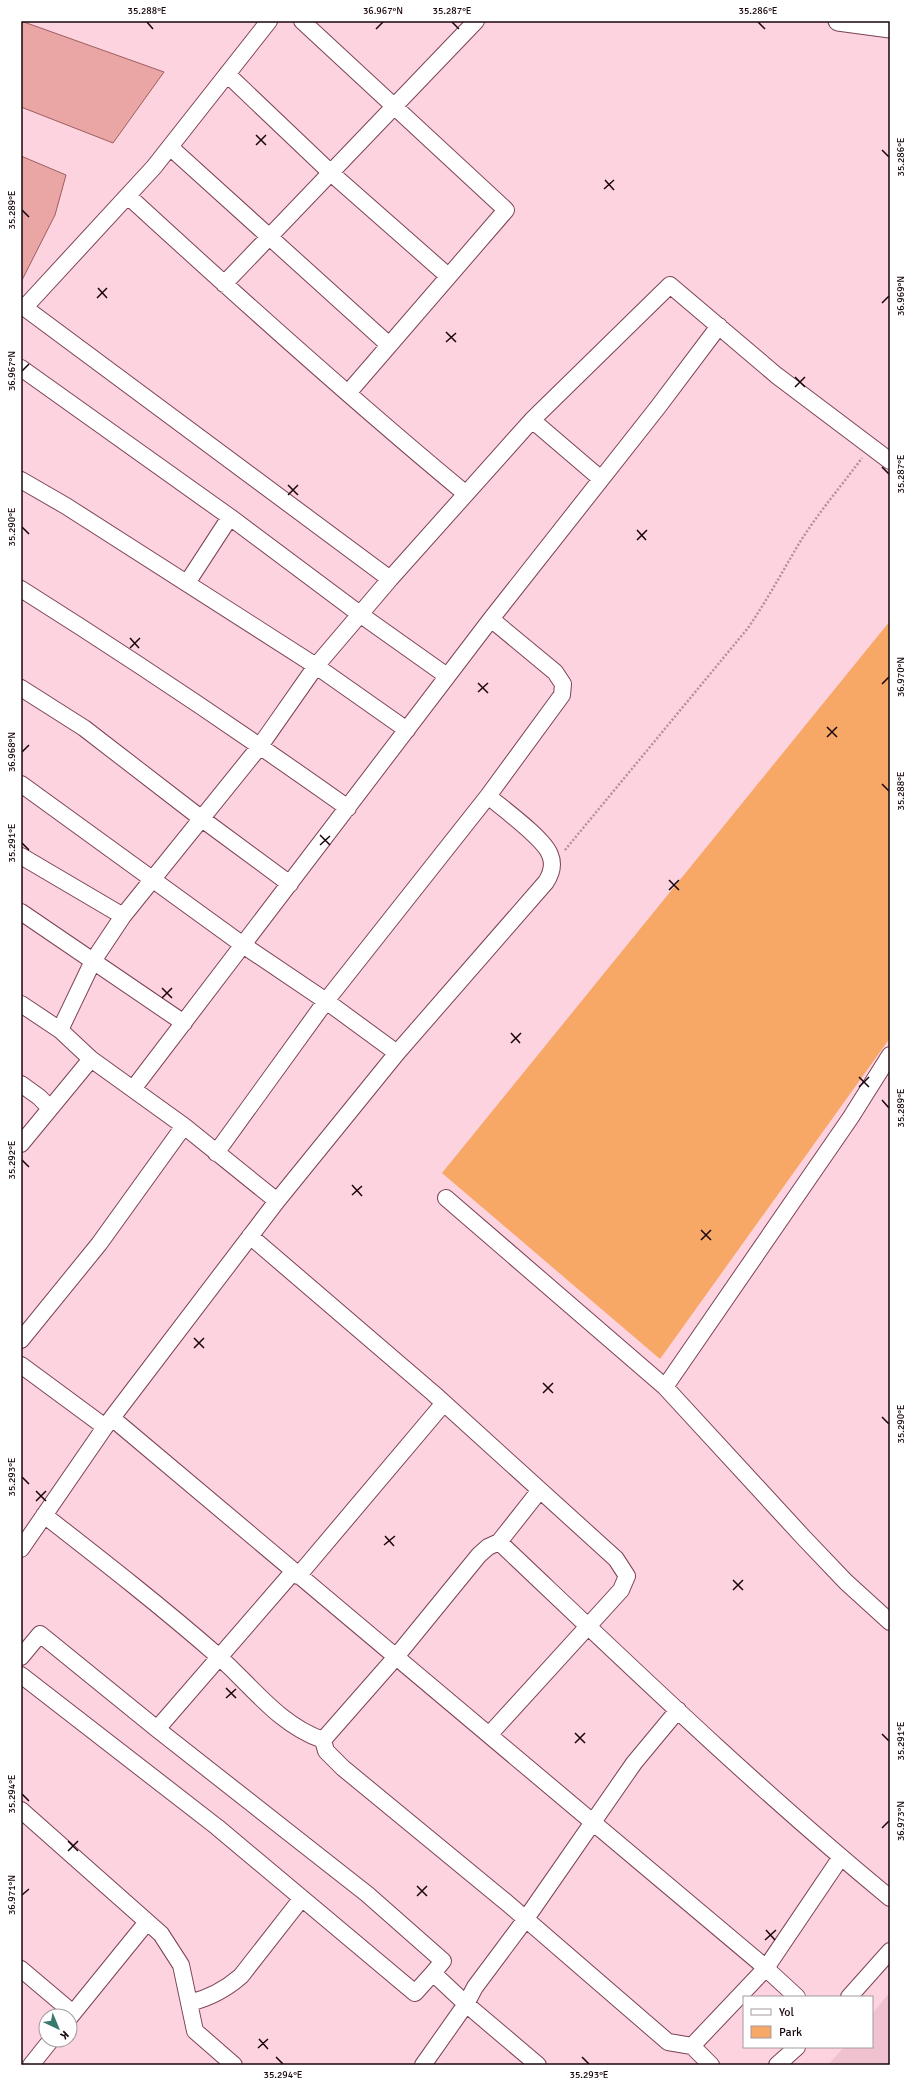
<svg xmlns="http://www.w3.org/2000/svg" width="911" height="2086" viewBox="0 0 911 2086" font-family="Signika,sans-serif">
  <rect width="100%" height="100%" fill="#fdd3df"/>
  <path fill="#f0c2d0" d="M890 1992V2065H828L844 2047H872V2014Z"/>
  <path fill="#f7a766" d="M890 621V1038L660 1359 442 1173Z"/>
  <path fill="#eaa5a5" stroke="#9d5e5f" d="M21 21 164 72 113 143 21 107Z
    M21 156 66 175 55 215 21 282Z"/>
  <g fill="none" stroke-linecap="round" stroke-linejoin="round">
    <defs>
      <path id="minor" d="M302 21 506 210 348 393
        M227 74 331 173 448 276
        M170 147 389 345
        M128 196C238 297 350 398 466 494
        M224 284 476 21
        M21 305 390 579
        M25 307 154 167 269 21
        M21 368 230 517 361 615 447 676
        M532 420 601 479
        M21 480 66 506 316 666 407 730
        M187 583 230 517
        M21 589C132 659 241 732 348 808
        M21 688 84 728 202 819 290 884
        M21 784 243 945 326 1001 397 1053
        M21 856 123 916
        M21 912 184 1023
        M21 1004 60 1030
        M21 1084 39 1097 50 1108
        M133 1089 491 619 658 407 719 326
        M21 1144 91 1059
        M216 1153 326 1001 488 796 562 695 563 684 555 672 491 619
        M446 1198 665 1387 804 1538 846 1582 890 1622
        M277 1201 184 1126 91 1059 60 1030 93 961 123 916 260 746 316 666 390 579 532 420 670 285 776 375 890 461
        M250 1236 433 1393 616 1559 627 1576 621 1590 489 1735
        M21 1340 99 1244 184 1126
        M21 1365 105 1427 277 1201 397 1053 546 882C551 874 554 864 550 855 545 839 502 808 488 796
        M665 1387 851 1117 890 1055
        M112 1418 759 1962 797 1997
        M540 1490 499 1542 488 1547 479 1555 395 1658 323 1740 326 1751 343 1768 506 1902 668 2042 692 2046 711 2065
        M44 1515C103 1561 162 1607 218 1656 252 1686 279 1725 323 1740
        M499 1542C627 1663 754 1786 890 1898
        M21 1549 105 1427
        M298 1576 444 1403
        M21 1657 40 1634 157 1729 367 1894 443 1961 433 1973
        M21 1675 217 1827 415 1993 433 1973 466 2004 423 2065
        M157 1729 293 1572
        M21 1810 161 1934 181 1965 195 2031 234 2065
        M21 1969 73 2013
        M849 1997 890 1951
        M189 2003C210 1998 225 1990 241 1976L302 1898
        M70 2017 147 1922
        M692 2046 766 1968 841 1857
        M31 2065 51 2040
        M538 2065 466 2004 475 1987 525 1920 634 1763 678 1710
        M777 2065 797 2047"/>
      <path id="tertiary" d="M838 21 890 28"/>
    </defs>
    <use href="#minor" stroke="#7c4256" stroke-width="18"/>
    <use href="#tertiary" stroke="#7c4256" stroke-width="21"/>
    <path stroke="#b3909a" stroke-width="2.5" stroke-dasharray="2 2" stroke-linecap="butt" d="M565 850 748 628C765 603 779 578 794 552 813 519 839 489 862 458"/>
    <use href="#minor" stroke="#fff" stroke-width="16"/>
    <use href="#tertiary" stroke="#fff" stroke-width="19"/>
  </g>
  <path fill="none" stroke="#19050c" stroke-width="1.5" d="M147 22 153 29M452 22 459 29M758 22 765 29M376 29 383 22M256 135 266 145M256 145 266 135M882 150 889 157M605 180 614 190M604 189 614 180M22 210 29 217M98 288 107 298M97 298 107 288M882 303 889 296M446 332 456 342M446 342 456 333M22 371 29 364M795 377 805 387M795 387 805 377M882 467 889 474M288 485 298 495M288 495 298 485M22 527 29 534M637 530 646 540M637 540 647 530M130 638 139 648M130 648 140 638M478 683 488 693M882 684 889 677M478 692 488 683M827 727 837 737M827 737 837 727M22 752 29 745M882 784 889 791M320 835 330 845M22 843 29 850M320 845 330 836M669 880 679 890M669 890 679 880M162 988 172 998M162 998 172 988M511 1033 520 1043M511 1043 521 1033M859 1077 869 1087M859 1087 869 1077M882 1100 889 1108M22 1160 29 1167M352 1185 362 1196M352 1195 362 1186M701 1230 711 1240M701 1240 711 1230M194 1338 204 1348M194 1348 204 1338M543 1383 553 1393M543 1393 553 1383M882 1417 889 1424M22 1477 29 1484M36 1491 46 1501M36 1501 46 1491M385 1536 394 1546M384 1545 395 1536M733 1580 743 1590M733 1590 743 1580M226 1688 236 1698M226 1698 236 1689M575 1733 585 1743M882 1734 889 1741M575 1743 585 1733M22 1794 29 1801M882 1828 889 1821M68 1841 78 1851M68 1851 78 1841M417 1886 427 1896M22 1895 29 1889M417 1896 427 1886M766 1930 775 1940M765 1940 776 1930M259 2039 268 2049M258 2048 268 2039M276 2057 283 2064M582 2057 589 2064"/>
  <rect width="911" height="2086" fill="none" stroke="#ffffff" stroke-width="44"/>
  <rect x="743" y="1996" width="130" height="52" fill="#ffffff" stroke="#a39b9e"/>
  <rect x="751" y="2009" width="20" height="6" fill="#ffffff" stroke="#a39b9e"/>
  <text x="779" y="2016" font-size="12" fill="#19050c">Yol</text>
  <rect x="751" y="2026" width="20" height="12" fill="#f7a766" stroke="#a39b9e"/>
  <text x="779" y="2036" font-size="12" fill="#19050c">Park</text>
  <g transform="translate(58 2028) rotate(136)"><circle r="19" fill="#ffffff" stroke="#a39b9e"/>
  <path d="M0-3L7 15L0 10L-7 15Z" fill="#377b6e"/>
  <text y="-6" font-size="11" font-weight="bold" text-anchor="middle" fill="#19050c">K</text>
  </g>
  <rect x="22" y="22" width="867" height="2042" fill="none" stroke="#19050c" stroke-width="1.5"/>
  <g font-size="10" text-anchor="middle" fill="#19050c">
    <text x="147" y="14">35.288°E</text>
    <text x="383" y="14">36.967°N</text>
    <text x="452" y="14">35.287°E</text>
    <text x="758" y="14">35.286°E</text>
    <text transform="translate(900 157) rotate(-90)" y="4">35.286°E</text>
    <text transform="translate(11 210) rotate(-90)" y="4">35.289°E</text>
    <text transform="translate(900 296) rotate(-90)" y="4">36.969°N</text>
    <text transform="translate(11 371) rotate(-90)" y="4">36.967°N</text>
    <text transform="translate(900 474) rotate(-90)" y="4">35.287°E</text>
    <text transform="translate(11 527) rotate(-90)" y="4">35.290°E</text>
    <text transform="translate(900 677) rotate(-90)" y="4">36.970°N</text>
    <text transform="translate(11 752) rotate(-90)" y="4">36.968°N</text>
    <text transform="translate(900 791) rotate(-90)" y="4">35.288°E</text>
    <text transform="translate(11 843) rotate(-90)" y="4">35.291°E</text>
    <text transform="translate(900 1108) rotate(-90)" y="4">35.289°E</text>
    <text transform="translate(11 1160) rotate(-90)" y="4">35.292°E</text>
    <text transform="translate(900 1424) rotate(-90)" y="4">35.290°E</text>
    <text transform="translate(11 1477) rotate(-90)" y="4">35.293°E</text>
    <text transform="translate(900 1741) rotate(-90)" y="4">35.291°E</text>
    <text transform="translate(11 1794) rotate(-90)" y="4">35.294°E</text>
    <text transform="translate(900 1821) rotate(-90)" y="4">36.973°N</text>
    <text transform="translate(11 1895) rotate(-90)" y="4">36.971°N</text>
    <text x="283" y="2078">35.294°E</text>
    <text x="589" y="2078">35.293°E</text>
  </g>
</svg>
